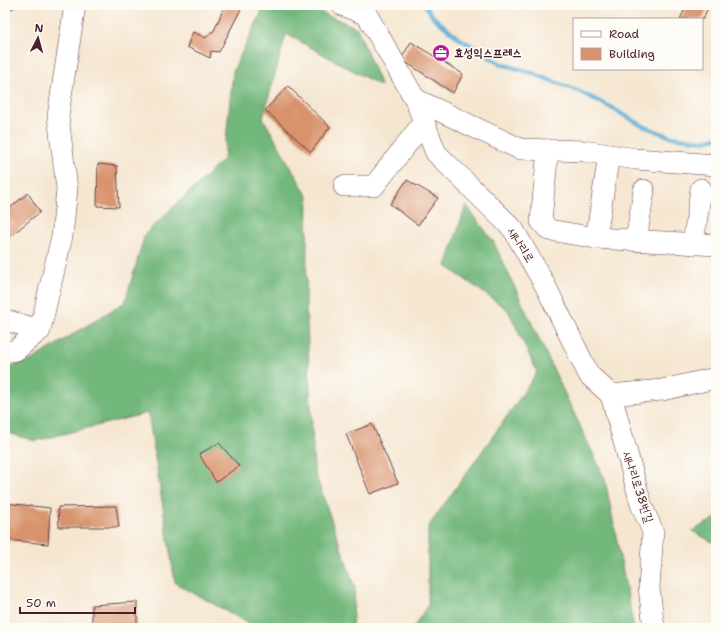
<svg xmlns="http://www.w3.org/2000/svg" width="721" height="633" font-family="'Shantell Sans','Poor Story',sans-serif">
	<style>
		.forest { fill: #72b77b; stroke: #5e6b53 }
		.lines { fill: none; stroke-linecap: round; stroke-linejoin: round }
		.stream { stroke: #57a9d2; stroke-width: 4.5 }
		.building { fill: #d8926c }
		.minor-casing { stroke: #643d44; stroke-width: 22 }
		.minor { stroke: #fff; stroke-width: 21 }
		.labels { text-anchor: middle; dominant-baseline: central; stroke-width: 3.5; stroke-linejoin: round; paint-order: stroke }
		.poi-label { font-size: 12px; font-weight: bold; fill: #4a1f2b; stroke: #fdfcf7; text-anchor: start }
		.street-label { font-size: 12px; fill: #4a1f2b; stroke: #fdfcf7 }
	</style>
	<rect width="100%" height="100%" fill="#fdfcf7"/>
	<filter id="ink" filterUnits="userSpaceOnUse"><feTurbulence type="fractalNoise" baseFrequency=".025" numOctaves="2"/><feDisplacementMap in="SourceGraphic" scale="8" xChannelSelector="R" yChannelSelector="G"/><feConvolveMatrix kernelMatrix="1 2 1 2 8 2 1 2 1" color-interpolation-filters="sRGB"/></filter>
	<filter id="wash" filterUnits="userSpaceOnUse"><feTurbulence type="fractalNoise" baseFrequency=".012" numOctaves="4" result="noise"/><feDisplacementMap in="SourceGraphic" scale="16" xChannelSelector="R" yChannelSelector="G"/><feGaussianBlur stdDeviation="0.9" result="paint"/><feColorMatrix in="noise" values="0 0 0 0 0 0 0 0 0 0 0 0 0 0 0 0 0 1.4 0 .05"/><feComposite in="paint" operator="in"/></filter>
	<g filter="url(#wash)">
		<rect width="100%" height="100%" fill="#f5e6d0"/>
		<g class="forest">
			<polygon points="265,5 304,5 357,28 381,86 286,34 263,118 308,197 306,302 314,470 355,588 352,628 254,628 254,626 175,583 148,413 35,441 5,432 5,368 30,361 125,302 145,234 224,159 233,71"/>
			<polygon points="466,205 493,241 605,479 634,628 413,628 428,605 428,527 515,405 537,372 508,310 446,266"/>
			<polygon points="716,518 716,544 692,531"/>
		</g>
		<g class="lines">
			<polyline class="stream" points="425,5 433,17 460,39 501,64 529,72 578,91 608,106 643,126 671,137 704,141 716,138"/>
		</g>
		<g id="blocks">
			<g class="building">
				<polygon points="5,5 20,5 5,11"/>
				<polygon points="225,5 243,5 219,52 211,51 210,58 187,47 193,32 206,38 210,33 214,31"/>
				<polygon points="687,5 709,5 703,19 680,19"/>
				<polygon points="411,42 463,74 453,93 401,59"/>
				<polygon points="288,86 330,127 311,152 265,110"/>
				<polygon points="98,164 117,166 119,207 97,206"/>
				<polygon points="407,180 438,198 418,225 390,204"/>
				<polygon points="28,193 40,212 7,239 5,235 5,212"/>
				<polygon points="372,424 398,483 370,494 346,434"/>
				<polygon points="219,443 239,466 216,482 199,454"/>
				<polygon points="5,503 50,508 48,544 5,540"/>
				<polygon points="116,506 119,527 59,527 58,507"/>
				<polygon points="137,602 137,628 92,628 92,605"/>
			</g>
		</g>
	</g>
	<g filter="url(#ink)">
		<use href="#blocks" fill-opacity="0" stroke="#643d44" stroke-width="1"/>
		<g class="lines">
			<g class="minor-casing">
				<g id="minor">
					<polyline points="342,5 367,15 415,99 436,153 513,229 545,285 589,375 611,395 662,390 716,378"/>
					<polyline points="415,99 520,149 584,151 636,159 716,165"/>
					<polyline points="548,150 541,221 549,230 596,238 609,155"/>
					<polyline points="344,186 374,186 424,122"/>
					<polyline points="596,238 716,245"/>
					<polyline points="636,241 644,190"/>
					<polyline points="693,244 701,189"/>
					<polyline points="5,320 40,330"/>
					<polyline points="5,352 16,350 40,330 62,236 67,189 58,116 75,5"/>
					<polyline points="611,395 641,504 653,532 649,588 654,628"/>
				</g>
			</g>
			<use href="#minor" class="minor"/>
		</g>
	</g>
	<defs>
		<g id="office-disc" transform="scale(0.9)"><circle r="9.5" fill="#b5179e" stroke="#fdfcf7"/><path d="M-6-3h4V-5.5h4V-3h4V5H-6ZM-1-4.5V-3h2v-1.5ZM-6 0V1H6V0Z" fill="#fff"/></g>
	</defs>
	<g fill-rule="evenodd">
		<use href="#office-disc" x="441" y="53"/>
	</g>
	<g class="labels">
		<g class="poi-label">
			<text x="454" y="53">효성익스프레스</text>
		</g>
		<g class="street-label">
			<text transform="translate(521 245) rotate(58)">새나리로</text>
			<text transform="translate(638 487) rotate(72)">새나리로38번길</text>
		</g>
	</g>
	<rect width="721" height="633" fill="none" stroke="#fdfcf7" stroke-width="20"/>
	<rect x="573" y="18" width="130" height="52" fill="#fdfcf7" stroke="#b5a4a5"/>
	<rect x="581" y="31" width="20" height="6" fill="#ffffff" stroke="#b5a4a5"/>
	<text x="609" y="38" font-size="12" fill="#4a1f2b">Road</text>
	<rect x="581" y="48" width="20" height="12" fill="#d8926c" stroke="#b5a4a5"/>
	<text x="609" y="58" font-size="12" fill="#4a1f2b">Building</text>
	<g transform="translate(38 38) rotate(6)" stroke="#fdfcf7" stroke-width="3" paint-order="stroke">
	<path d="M0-3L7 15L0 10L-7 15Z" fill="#4a1f2b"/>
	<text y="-6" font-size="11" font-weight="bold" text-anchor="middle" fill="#4a1f2b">N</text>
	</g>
	<path d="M20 607v6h115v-6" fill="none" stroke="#4a1f2b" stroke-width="2"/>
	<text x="26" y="607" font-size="12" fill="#4a1f2b" stroke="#fdfcf7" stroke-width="3" paint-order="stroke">50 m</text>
</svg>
